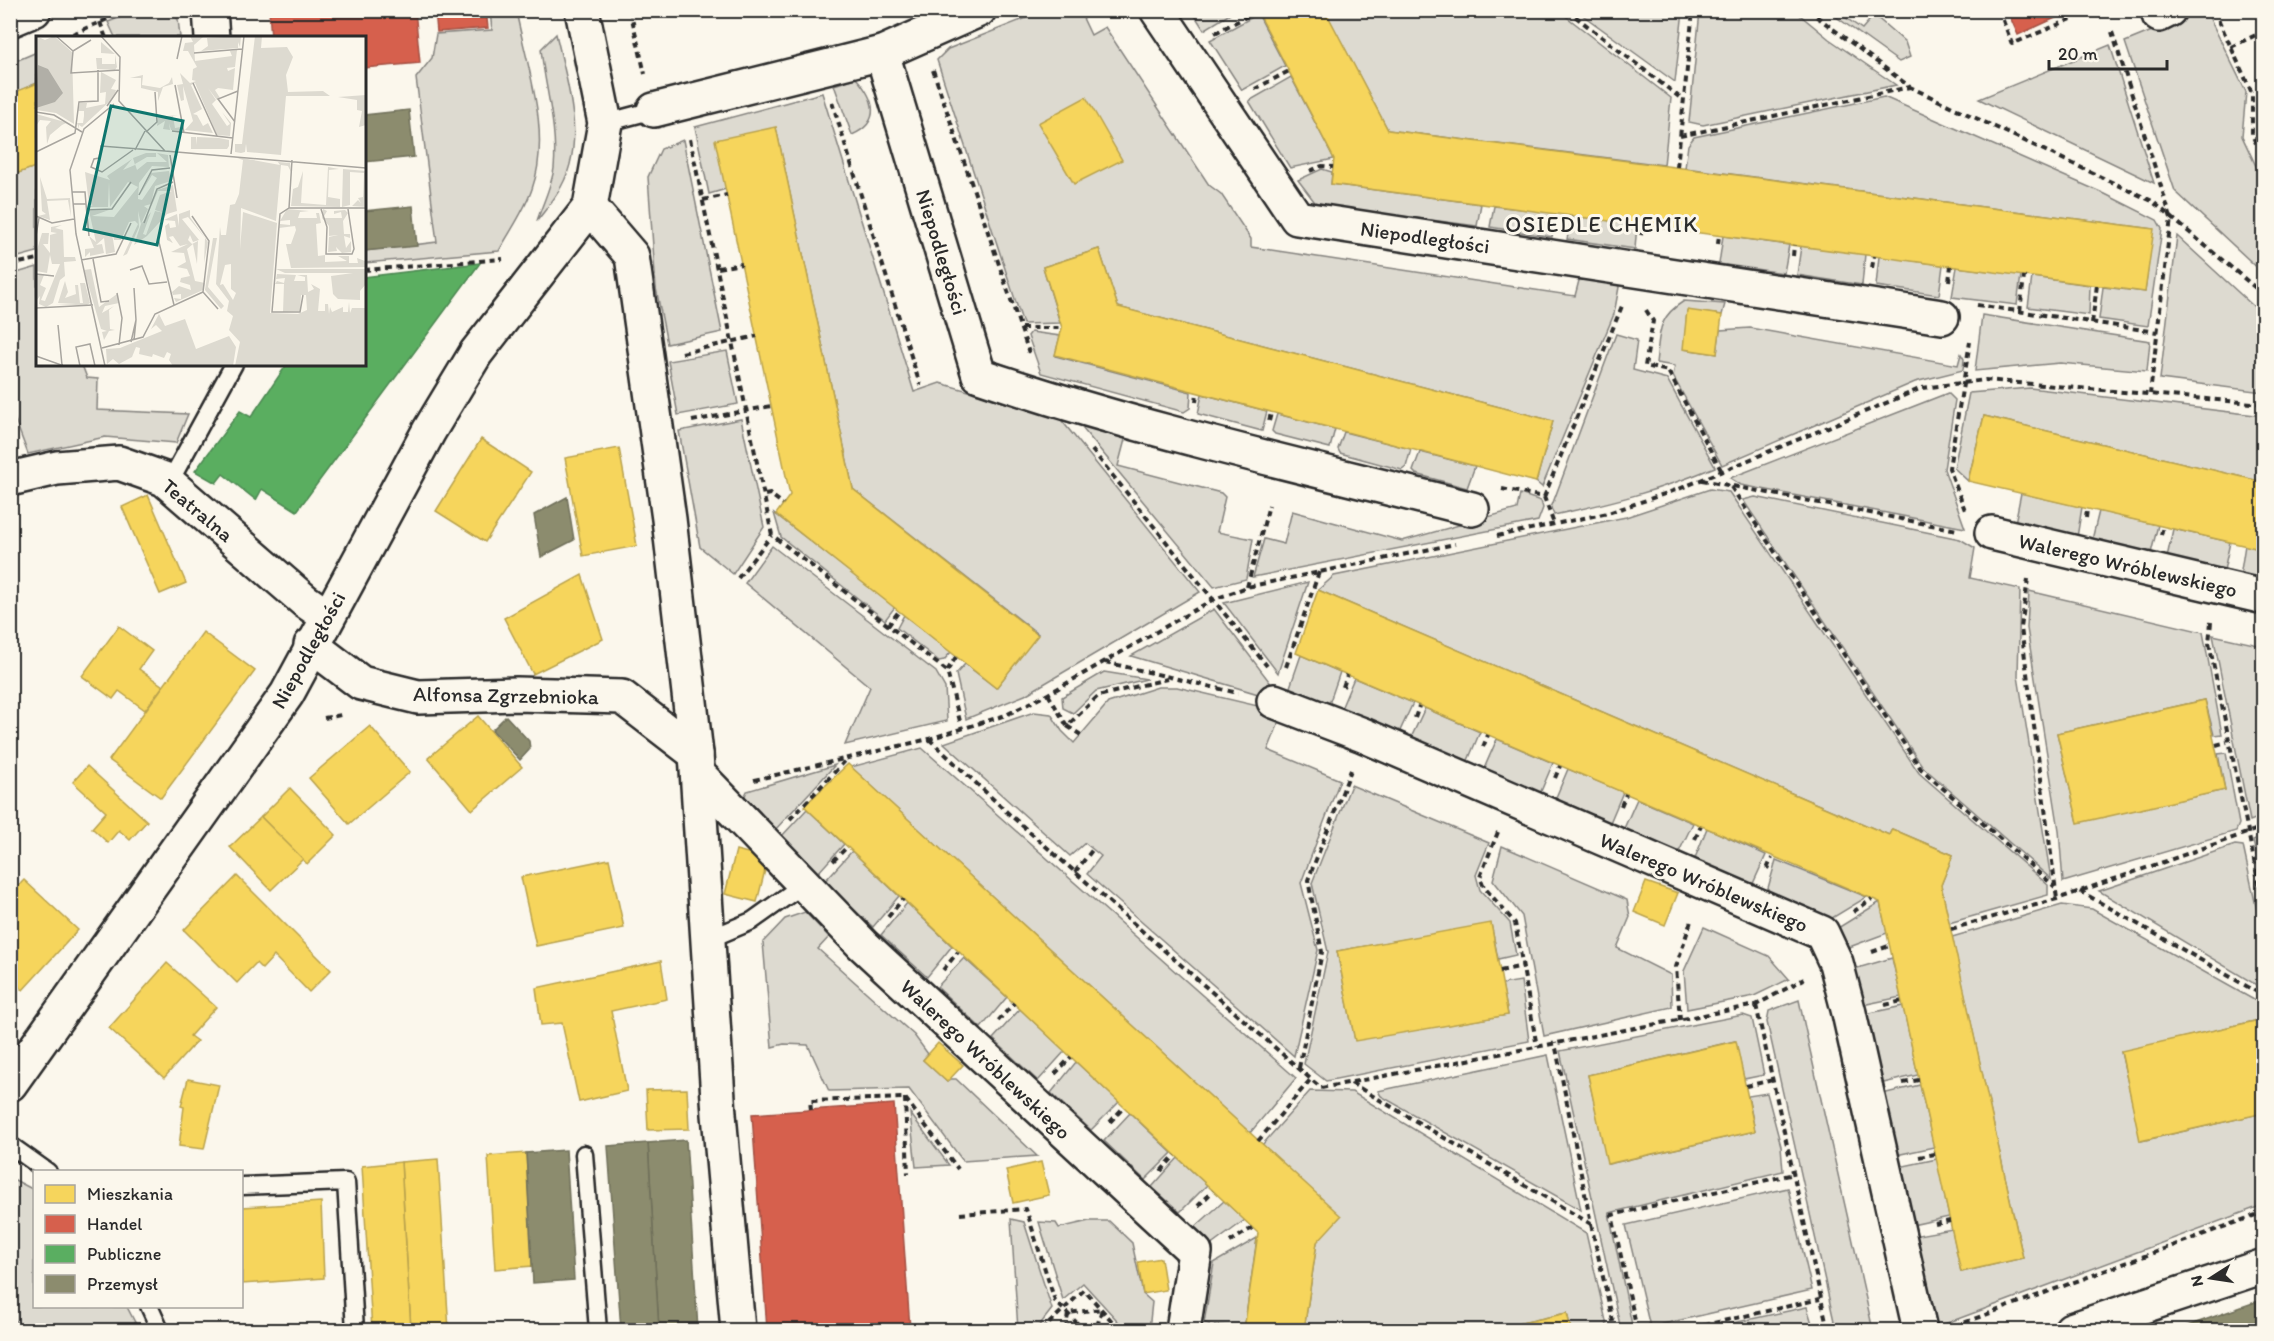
<svg xmlns="http://www.w3.org/2000/svg" width="2274" height="1341" font-family="Itim,sans-serif">
	<style>
		.green { fill: #dddad0; stroke: #84827e; stroke-width: 1.5 }
		.homes { fill: #f6d55c; stroke: #b9a24d; stroke-width: 1.5 }
		.shops { fill: #d6604d; stroke: #a35043; stroke-width: 1.5 }
		.public { fill: #5aae61; stroke: #4c8751; stroke-width: 1.5 }
		.industry { fill: #8c8c6e; stroke: #6f6f5a; stroke-width: 1.5 }
		.lines { fill: none; stroke-linecap: round; stroke-linejoin: round }
		.service-casing { stroke: #2b2b2b; stroke-width: 21 }
		.minor-casing { stroke: #2b2b2b; stroke-width: 38 }
		.tertiary-casing { stroke: #2b2b2b; stroke-width: 38 }
		.path { stroke: #2b2b2b; stroke-width: 4; stroke-dasharray: 6 4.5; stroke-linecap: butt }
		.service { stroke: #fbf7ec; stroke-width: 16 }
		.minor { stroke: #fbf7ec; stroke-width: 33 }
		.tertiary { stroke: #fbf7ec; stroke-width: 33 }
		.labels { text-anchor: middle; dominant-baseline: central; stroke-width: 6; stroke-linejoin: round; paint-order: stroke }
		.street-label { font-size: 21px; fill: #2b2b2b; stroke: #fbf7ec }
		.neighbourhood-label { font-size: 22px; letter-spacing: 1.5px; fill: #2b2b2b; stroke: #fbf7ec }
		.inset-road { fill: none; stroke: #a8a59f; stroke-width: 1.5 }
		.view { fill: #0f766e; fill-opacity: 0.15; stroke: #0f766e; stroke-width: 3 }
		.inset-edge { fill: none; stroke: #2b2b2b; stroke-width: 3 }
	</style>
	<rect width="100%" height="100%" fill="#fbf7ec"/>
	<filter id="ink" filterUnits="userSpaceOnUse"><feTurbulence type="fractalNoise" baseFrequency=".0167" numOctaves="2"/><feDisplacementMap in="SourceGraphic" scale="12" xChannelSelector="R" yChannelSelector="G"/><feConvolveMatrix kernelMatrix="1 2 1 2 8 2 1 2 1" color-interpolation-filters="sRGB"/></filter>
	<g filter="url(#ink)">
		<g class="green">
			<polygon points="138,11 167,11 178,19 180,37 115,37 108,22"/>
			<path d="M490 11H516C527 67 552 133 532 189 525 210 510 231 499 251L365 263 364 251 437 242 416 78 432 58 436 34 492 30Z"/>
			<polygon points="1044,11 1096,11 1083,18 1091,35 1105,27 1209,185 1221,194 1251,239 1251,247 1575,296 1583,265 1612,274 1619,287 1614,314 1542,487 1536,482 1553,421 1118,307 1099,249 1043,267 1060,323 1023,324 937,60 948,49"/>
			<polygon points="1192,11 1235,11 1204,30"/>
			<polygon points="1325,11 1559,11 1671,98 1664,165 1388,130"/>
			<polygon points="1577,11 1683,11 1675,82"/>
			<polygon points="1700,11 1795,11 1829,39 1896,85 1703,125 1689,122"/>
			<polygon points="1828,11 1836,11 1862,29 1874,15 1905,42 1910,57 1899,62"/>
			<polygon points="2201,11 2206,11 2246,92 2242,136 2263,181 2263,273 2175,191 2125,42"/>
			<polygon points="1258,14 1285,66 1242,90 1210,40"/>
			<path d="M556 34C567 82 587 141 561 187 555 199 545 210 537 221 542 205 552 185 554 168 558 127 545 89 541 49Z"/>
			<polygon points="2110,45 2154,183 1979,99"/>
			<polygon points="37,52 37,83 11,94 11,63"/>
			<polygon points="1291,77 1331,153 1334,159 1290,168 1249,101"/>
			<path d="M856 78C875 99 882 122 852 135L834 85Z"/>
			<polygon points="822,93 914,392 940,383 1058,416 1200,592 1025,695 966,719 956,674 965,664 996,688 1038,634 853,489 776,128 726,189 709,194 695,127"/>
			<polygon points="1884,97 2105,194 2157,220 2162,229 2148,326 2099,319 2103,287 2145,292 2153,229 1685,168 1688,145 1694,137"/>
			<polygon points="683,140 722,332 667,344 656,288 648,177 661,149"/>
			<polygon points="37,166 37,252 11,259 10,176"/>
			<polygon points="1322,169 1332,172 1331,184 1481,204 1477,226 1317,205 1298,180"/>
			<polygon points="1494,206 1556,213 1552,237 1490,227"/>
			<polygon points="1572,216 1637,224 1635,249 1567,239"/>
			<polygon points="1723,236 1789,245 1784,273 1719,264"/>
			<polygon points="2177,236 2263,315 2263,392 2160,379"/>
			<polygon points="1801,246 1865,254 1862,285 1797,275"/>
			<polygon points="1879,256 1943,265 1939,295 1876,286"/>
			<polygon points="37,267 38,364 82,365 87,378 98,379 97,410 188,414 176,443 105,437 28,454 11,409 10,275"/>
			<polygon points="1957,267 2021,275 2017,305 1952,297"/>
			<polygon points="2032,277 2090,285 2089,315 2028,307"/>
			<path d="M1684 301 1725 304 1722 315 1687 311 1684 349 1717 354 1720 330 1750 328 1958 365 1961 354 1964 359 1963 370 1915 382 1722 465 1673 376 1675 366 1656 363C1660 332 1657 318 1684 301Z"/>
			<polygon points="1982,315 2150,341 2147,371 2060,363 1975,371"/>
			<polygon points="1031,332 1060,336 1055,356 1191,392 1190,408 1184,412 1041,373 1028,336"/>
			<path d="M1616 334 1637 340 1633 370 1667 379 1715 467C1658 491 1614 502 1554 515L1551 508Z"/>
			<polygon points="727,351 738,404 678,415 668,361"/>
			<polygon points="2030,388 2263,416 2263,482 1984,416 1968,481 1954,468 1969,393"/>
			<polygon points="1948,393 1955,400 1944,469 1965,528 1741,485 1730,478"/>
			<polygon points="1202,394 1267,411 1262,431 1198,414"/>
			<polygon points="1277,414 1335,429 1330,448 1275,434 1272,431"/>
			<polygon points="741,419 764,527 733,574 700,547 679,431"/>
			<polygon points="1086,422 1127,432 1118,466 1221,493 1225,497 1217,532 1253,539 1246,579 1214,587 1083,429"/>
			<polygon points="1344,432 1411,449 1406,467 1402,470 1340,453 1338,449"/>
			<polygon points="1420,452 1475,466 1467,488 1416,474 1413,471"/>
			<polygon points="1710,489 1729,492 1919,773 2048,885 2048,895 1949,923 1941,885 1953,855 1892,829 1889,835 1318,590 1334,576 1626,517"/>
			<polygon points="2021,493 2082,507 2076,543 2014,528"/>
			<polygon points="1520,494 1541,501 1543,508 1538,521 1253,577 1264,539 1284,544 1292,511 1402,541 1517,509"/>
			<polygon points="1755,497 1960,539 1975,548 1970,578 2020,589 2018,676 2051,879 1923,767 1743,500"/>
			<polygon points="2099,511 2158,525 2150,557 2091,544"/>
			<polygon points="774,513 895,607 885,620 781,537"/>
			<polygon points="2173,529 2230,542 2223,575 2166,562"/>
			<polygon points="2245,545 2263,550 2263,582 2240,577"/>
			<polygon points="772,546 936,672 945,688 947,721 845,745 870,687 745,583"/>
			<polygon points="1308,582 1278,673 1224,603"/>
			<polygon points="2029,591 2203,632 2222,734 2214,735 2205,700 2057,733 2078,822 2225,790 2218,754 2226,753 2239,824 2236,831 2063,882 2059,830 2027,628"/>
			<polygon points="1214,609 1272,685 1265,696 1131,656"/>
			<polygon points="904,615 951,652 944,660 939,661 897,628"/>
			<polygon points="2213,635 2263,646 2263,816 2250,821"/>
			<polygon points="1301,655 1340,672 1328,707 1289,690"/>
			<polygon points="1104,672 1147,679 1096,691 1073,713 1063,708 1062,697"/>
			<polygon points="1354,678 1413,703 1398,735 1340,711"/>
			<polygon points="1158,687 1177,687 1262,707 1261,715 1280,720 1268,750 1340,780 1301,883 1318,950 1294,1056 1087,874 1101,856 1085,843 1070,856 944,743 1034,712 1051,714 1062,731 1074,743 1108,703"/>
			<polygon points="1425,708 1480,732 1466,765 1410,740"/>
			<polygon points="1497,739 1553,763 1539,796 1483,771"/>
			<polygon points="922,748 1296,1078 1250,1133 851,767"/>
			<polygon points="835,765 775,830 743,800 747,791"/>
			<polygon points="1568,769 1623,792 1609,825 1554,802"/>
			<polygon points="1351,785 1489,843 1476,875 1480,890 1510,923 1516,955 1498,959 1491,924 1337,951 1355,1040 1508,1015 1502,984 1521,981 1529,1041 1326,1081 1304,1064 1328,952 1312,883"/>
			<polygon points="1637,799 1693,823 1676,858 1622,833"/>
			<polygon points="807,809 844,844 818,873 781,837"/>
			<polygon points="1707,828 1766,855 1751,888 1693,863"/>
			<polygon points="2263,837 2263,886 2253,841"/>
			<polygon points="2235,845 2243,846 2263,939 2263,989 2099,891"/>
			<polygon points="1502,846 1627,900 1630,917 1617,948 1671,975 1672,1007 1544,1036 1522,916 1493,880"/>
			<polygon points="852,851 899,896 873,927 824,882"/>
			<polygon points="1776,860 1867,897 1824,923 1766,895"/>
			<polygon points="1880,902 1887,933 1844,949 1833,931"/>
			<polygon points="907,903 952,946 927,977 881,935"/>
			<polygon points="2062,905 2092,909 2263,1005 2263,1019 2121,1052 2141,1141 2263,1113 2263,1205 1931,1329 1912,1236 1952,1229 1961,1272 2023,1258 1952,937"/>
			<polygon points="805,912 829,937 818,949 914,1035 928,1054 923,1060 947,1082 951,1079 956,1079 1037,1156 963,1161 909,1089 829,1091 808,1045 784,1044 772,1047 763,942 785,919"/>
			<polygon points="1704,927 1769,956 1789,979 1754,996 1687,1009 1684,971"/>
			<polygon points="964,958 1007,997 981,1028 937,987"/>
			<polygon points="1892,958 1901,997 1862,1005 1854,969"/>
			<polygon points="1799,1000 1807,1037 1873,1330 1836,1330 1767,1022 1769,1011"/>
			<polygon points="1903,1006 1918,1075 1879,1084 1865,1014"/>
			<polygon points="1020,1009 1065,1051 1038,1081 993,1039"/>
			<polygon points="1743,1015 1752,1018 1764,1075 1744,1079 1735,1041 1588,1075 1608,1164 1755,1131 1748,1096 1767,1093 1781,1146 1783,1171 1609,1213 1633,1330 1621,1330 1560,1051"/>
			<polygon points="1548,1055 1581,1210 1381,1096 1378,1091"/>
			<polygon points="1076,1062 1119,1102 1091,1130 1051,1093"/>
			<polygon points="1920,1085 1934,1147 1896,1155 1882,1094"/>
			<polygon points="1310,1091 1352,1092 1586,1233 1608,1330 1571,1330 1567,1313 1490,1330 1304,1330 1317,1242 1262,1145"/>
			<polygon points="910,1113 949,1165 916,1167"/>
			<polygon points="1130,1113 1172,1153 1145,1180 1104,1141"/>
			<polygon points="1178,1158 1207,1185 1180,1212 1152,1187"/>
			<polygon points="1937,1159 1949,1217 1912,1225 1899,1167"/>
			<polygon points="11,1178 34,1190 34,1306 127,1307 139,1330 24,1330 11,1316"/>
			<polygon points="1788,1188 1812,1290 1650,1327 1626,1225"/>
			<polygon points="1224,1201 1245,1220 1210,1246 1194,1228"/>
			<polygon points="1011,1219 1024,1222 1052,1309 1038,1327 1042,1330 1018,1330"/>
			<polygon points="1089,1221 1109,1221 1132,1243 1143,1294 1152,1302 1149,1330 1126,1330 1083,1283 1063,1300 1039,1222 1056,1223 1059,1228"/>
			<polygon points="1257,1238 1244,1330 1204,1323 1214,1263"/>
			<polygon points="1807,1307 1814,1330 1701,1330"/>
		</g>
		<g class="homes">
			<polygon points="1325,10 1388,130 2154,229 2145,292 1331,184 1334,159 1331,153 1257,10"/>
			<polygon points="38,83 38,166 10,176 10,94"/>
			<polygon points="1086,97 1122,160 1074,184 1038,123"/>
			<polygon points="776,127 853,489 1038,635 996,688 776,514 790,495 715,140"/>
			<polygon points="1099,249 1118,307 1553,421 1536,482 1055,355 1062,328 1043,267"/>
			<polygon points="1687,310 1722,315 1717,354 1683,349"/>
			<polygon points="1984,416 2264,482 2264,550 1968,481"/>
			<polygon points="481,439 531,472 485,542 436,511"/>
			<polygon points="619,448 637,546 583,556 565,458"/>
			<polygon points="148,495 186,583 160,594 122,507"/>
			<polygon points="582,575 603,639 533,674 504,618"/>
			<polygon points="1318,590 1889,835 1892,829 1953,855 1941,885 2023,1258 1961,1272 1880,902 1296,653"/>
			<polygon points="119,626 152,651 139,669 163,686 145,710 119,691 113,699 82,676"/>
			<polygon points="203,632 255,671 161,798 109,760"/>
			<polygon points="2205,700 2225,790 2078,823 2057,733"/>
			<polygon points="478,716 522,767 472,810 428,758"/>
			<polygon points="370,726 410,772 349,824 309,778"/>
			<polygon points="848,764 1341,1216 1317,1242 1304,1330 1244,1330 1258,1233 804,806"/>
			<polygon points="87,766 147,821 130,840 119,830 108,843 92,828 106,812 73,782"/>
			<polygon points="290,788 336,835 307,864 261,817"/>
			<polygon points="261,817 303,859 271,890 230,847"/>
			<polygon points="736,850 768,858 757,902 725,894"/>
			<polygon points="609,859 624,928 536,946 521,877"/>
			<polygon points="237,876 331,970 309,992 274,956 262,969 256,963 237,983 184,930"/>
			<polygon points="24,880 78,930 23,990 10,978 10,894"/>
			<polygon points="1646,882 1678,893 1665,925 1634,912"/>
			<polygon points="1491,923 1508,1015 1355,1041 1337,951"/>
			<polygon points="661,961 667,999 611,1011 627,1091 579,1102 562,1023 541,1025 536,988"/>
			<polygon points="167,963 216,1007 190,1036 197,1041 164,1078 109,1028"/>
			<polygon points="2264,1019 2264,1113 2140,1141 2121,1051"/>
			<polygon points="1736,1041 1755,1131 1607,1164 1588,1075"/>
			<polygon points="938,1043 963,1065 947,1082 923,1060"/>
			<polygon points="188,1079 219,1085 204,1149 179,1146 184,1107 181,1106"/>
			<polygon points="687,1089 689,1129 648,1130 646,1090"/>
			<polygon points="526,1153 533,1266 495,1269 488,1156"/>
			<polygon points="438,1159 449,1330 411,1330 401,1162"/>
			<polygon points="401,1162 411,1330 372,1330 362,1166"/>
			<polygon points="1041,1162 1049,1195 1013,1203 1006,1170"/>
			<polygon points="321,1202 324,1278 242,1284 242,1207"/>
			<polygon points="1161,1258 1166,1290 1143,1294 1138,1262"/>
			<polygon points="1567,1313 1571,1330 1490,1330"/>
		</g>
		<g class="shops">
			<polygon points="269,10 415,10 420,63 364,68 364,38 271,38"/>
			<polygon points="435,10 486,10 488,28 437,32"/>
			<polygon points="2007,10 2073,10 2018,35"/>
			<polygon points="894,1104 910,1329 767,1330 752,1114"/>
		</g>
		<polygon class="public" points="480,263 297,511 262,489 256,500 223,474 216,483 195,471 240,411 251,417 287,364 364,364 364,277"/>
		<g class="industry">
			<polygon points="409,110 414,157 364,162 364,115"/>
			<polygon points="413,206 417,246 364,251 364,211"/>
			<polygon points="567,497 574,540 541,557 534,515"/>
			<polygon points="506,716 529,741 530,749 520,760 492,730"/>
			<polygon points="686,1140 698,1330 659,1330 648,1143"/>
			<polygon points="648,1143 659,1330 621,1330 608,1146"/>
			<polygon points="566,1150 574,1280 533,1283 526,1153"/>
			<polygon points="2264,1299 2264,1330 2176,1330"/>
		</g>
		<g class="lines">
			<g class="service-casing">
				<g id="service">
					<polyline points="605,123 654,110"/>
					<polyline points="169,483 234,364"/>
					<polyline points="709,939 752,921 804,884"/>
					<polyline points="10,1145 48,1172"/>
					<polyline points="584,1154 598,1330"/>
					<polyline points="242,1186 346,1182 355,1330"/>
					<polyline points="149,1306 160,1330"/>
				</g>
			</g>
			<g class="minor-casing">
				<g id="minor">
					<polyline points="210,10 212,38"/>
					<polyline points="1157,10 1297,218 1942,317"/>
					<polyline points="2159,15 2169,10"/>
					<polyline points="10,20 34,10"/>
					<path d="M882 53 979 375C1140 430 1307 467 1472 509"/>
					<polyline points="654,110 882,53 979,10"/>
					<polyline points="590,207 632,256 669,519 696,754 719,1114 738,1330"/>
					<polyline points="10,479 57,468 119,463 164,479 305,601 328,617"/>
					<polyline points="1992,533 2264,597"/>
					<polyline points="311,645 361,683 418,697 517,694 622,697 696,754"/>
					<polyline points="1274,701 1363,735 1822,933 1836,963 1849,1013 1920,1330"/>
					<polyline points="698,774 863,945 1195,1252 1183,1330"/>
					<polyline points="2071,1330 2264,1266"/>
				</g>
			</g>
			<g class="tertiary-casing">
				<polyline id="tertiary" points="10,1084 287,694 429,431 476,353 590,207 605,123 582,10"/>
			</g>
			<g class="path">
				<polyline points="630,10 645,74"/>
				<polyline points="1567,10 1683,100"/>
				<polyline points="1808,10 1910,87 2152,201 2264,295"/>
				<polyline points="1999,10 2012,44 2093,10"/>
				<polyline points="2214,10 2252,93 2252,135 2264,159"/>
				<polyline points="1014,15 1026,10"/>
				<polyline points="100,22 106,38"/>
				<polyline points="2112,32 2171,218 2150,394"/>
				<polyline points="1215,33 1257,11"/>
				<polyline points="63,38 129,10"/>
				<polyline points="2231,47 2264,31"/>
				<polyline points="933,70 1029,353"/>
				<polyline points="1255,89 1289,71"/>
				<polyline points="832,102 920,385"/>
				<polyline points="1680,136 1910,87"/>
				<polyline points="690,139 772,535 947,671 962,729"/>
				<polyline points="1677,167 1693,10"/>
				<polyline points="1310,171 1322,166 1333,167"/>
				<polyline points="703,200 727,195"/>
				<polyline points="1641,235 1643,225"/>
				<polyline points="1718,244 1719,235"/>
				<polyline points="1793,256 1794,245"/>
				<polyline points="10,265 38,259"/>
				<polyline points="718,268 742,264"/>
				<polyline points="1872,268 1874,256"/>
				<polyline points="364,270 503,259"/>
				<polyline points="1949,281 1951,266"/>
				<polyline points="1977,305 2157,332"/>
				<polyline points="1646,310 1653,321 1645,366 1668,371 1721,470"/>
				<polyline points="2020,312 2024,276"/>
				<polyline points="2092,323 2097,285"/>
				<polyline points="1021,328 1062,328"/>
				<polyline points="682,353 757,336"/>
				<polyline points="1196,402 1197,393"/>
				<polyline points="692,421 771,406"/>
				<polyline points="1269,421 1271,413"/>
				<polyline points="1092,450 1267,666"/>
				<polyline points="1702,480 1957,530"/>
				<polyline points="1731,487 1921,769 2055,887"/>
				<polyline points="1502,489 1544,497 1554,524"/>
				<polyline points="765,495 770,494 783,504"/>
				<polyline points="1544,497 1622,306"/>
				<polyline points="1965,510 1949,468 1970,342"/>
				<polyline points="2086,518 2087,508"/>
				<polyline points="2161,535 2163,526"/>
				<polyline points="1497,536 1608,513 1679,489 1922,388 1985,380 2264,404"/>
				<polyline points="738,578 772,535"/>
				<polyline points="2028,579 2021,628 2057,899"/>
				<polyline points="1247,587 1269,505"/>
				<polyline points="2211,622 2209,643 2264,909"/>
				<polyline points="888,626 899,611"/>
				<polyline points="1105,662 1238,693"/>
				<polyline points="1286,667 1319,572"/>
				<polyline points="947,671 956,657"/>
				<polyline points="1343,687 1347,675"/>
				<polyline points="1048,694 1067,726"/>
				<polyline points="324,718 341,715"/>
				<polyline points="1415,718 1419,706"/>
				<polyline points="1081,735 1067,726 1098,696 1167,679"/>
				<polyline points="929,739 1009,814 1321,1088 1756,1005 1804,979"/>
				<polyline points="2216,745 2227,742"/>
				<polyline points="1483,747 1488,735"/>
				<polyline points="1555,778 1560,766"/>
				<polyline points="754,780 929,739 1006,715 1048,694 1212,600 1247,587 1455,544"/>
				<polyline points="1621,806 1626,794"/>
				<polyline points="790,819 847,759"/>
				<polyline points="1498,832 1480,877 1484,887 1515,923 1537,1047"/>
				<polyline points="1695,839 1701,826"/>
				<polyline points="833,861 847,847"/>
				<polyline points="1767,869 1772,858"/>
				<polyline points="1075,872 1093,849"/>
				<polyline points="2080,891 2264,996"/>
				<polyline points="1853,912 1872,899"/>
				<polyline points="888,917 903,899"/>
				<polyline points="1951,929 2057,899 2264,827"/>
				<polyline points="1872,952 1889,946"/>
				<polyline points="943,970 958,952"/>
				<polyline points="1500,971 1523,966"/>
				<polyline points="1756,1005 1828,1330"/>
				<polyline points="1885,1005 1902,1001"/>
				<polyline points="1680,1020 1676,967 1692,918"/>
				<polyline points="998,1021 1014,1003"/>
				<polyline points="1299,1068 1322,952 1308,880 1351,770"/>
				<polyline points="1055,1074 1071,1057"/>
				<polyline points="1351,1083 1591,1224 1555,1043"/>
				<polyline points="1903,1083 1919,1080"/>
				<polyline points="1746,1086 1773,1080"/>
				<polyline points="905,1098 908,1174"/>
				<polyline points="811,1110 810,1101 905,1098 958,1169"/>
				<polyline points="1110,1122 1124,1107"/>
				<polyline points="1258,1141 1311,1079"/>
				<polyline points="1919,1157 1935,1154"/>
				<polyline points="1161,1171 1175,1155"/>
				<polyline points="1198,1206 1213,1191"/>
				<polyline points="960,1214 1026,1209 1055,1301 1084,1330"/>
				<polyline points="1591,1224 1615,1330"/>
				<polyline points="1935,1224 1950,1221"/>
				<polyline points="1230,1242 1252,1228"/>
				<polyline points="1955,1326 2264,1212"/>
				<polyline points="1049,1330 1045,1327 1084,1290 1120,1330"/>
				<polyline points="1066,1330 1068,1313 1102,1309 1096,1330"/>
				<polyline points="1637,1330 1612,1215 1794,1174"/>
				<polyline points="1683,1330 1820,1299"/>
			</g>
			<use href="#service" class="service"/>
			<use href="#minor" class="minor"/>
			<use href="#tertiary" class="tertiary"/>
		</g>
	</g>
	<g class="labels">
		<g class="street-label">
			<text transform="translate(1425 237) rotate(8)">Niepodległości</text>
			<text transform="translate(942 252) rotate(73)">Niepodległości</text>
			<text transform="translate(198 510) rotate(40)">Teatralna</text>
			<text transform="translate(2128 565) rotate(13)">Walerego Wróblewskiego</text>
			<text transform="translate(308 650) rotate(-61)">Niepodległości</text>
			<text transform="translate(506 695) rotate(1)">Alfonsa Zgrzebnioka</text>
			<text transform="translate(1704 882) rotate(23)">Walerego Wróblewskiego</text>
			<text transform="translate(986 1059) rotate(43)">Walerego Wróblewskiego</text>
		</g>
		<g class="neighbourhood-label">
			<text x="1602" y="224">OSIEDLE CHEMIK</text>
		</g>
	</g>
	<g transform="translate(36 36)">
		<rect width="330" height="330" fill="#fbf7ec"/>
		<path d="M0 0 9 4 18 0 36 16 38 88 20 77 0 74ZM154 0 167 1 158 9 159 25 196 20 194 15 201 14 199 31 191 32 192 35 199 32 197 54 182 52 179 54 184 62 181 64 172 52 180 64 176 68 191 90 194 88 186 76 195 87 194 100 181 99 159 47 155 49 166 73 157 78 161 79 167 90 172 87 177 97 149 94 157 85 147 50 148 64 145 65 141 49 147 48 144 37 154 47 160 45 156 44 157 33 161 31 152 15H147L149 7 157 6ZM205 0 204 11 202 6V12L165 15 172 10 171 2ZM219 0H226L225 12 251 11 257 21 250 39 252 56 287 55 294 60H250L245 119 211 116 210 108 209 116 205 117 199 116V108H206ZM65 6 79 18 81 31 79 34 61 33 60 22H66V28H79V18L65 17ZM65 36 80 44 75 53 80 54 79 57 72 67 46 91 43 89V93L41 87H47L48 80V75H42L44 67H51L50 72 69 68 70 56 64 57ZM107 39 106 49 124 52 133 47 136 41 137 48 127 51 122 65V56L105 52V42H94ZM330 59V89L323 91 326 75 321 74V64L302 61ZM0 78 29 86 38 97 30 87 26 89 14 99 11 108 10 91 15 85 4 84 0 90ZM142 79 137 80 139 92 145 91 144 95 135 94 133 87 134 94 127 93 129 85 121 90 122 81ZM155 101H160V109L161 101 183 102 193 104V110L191 113H155ZM110 117H120V121H111L99 128 101 134 111 126H131L121 117 132 119 133 131 116 130 103 147 102 163 106 164 121 142 116 139 104 159 115 137 133 135 135 145 119 150 115 168 108 170 112 173 105 188 115 176 107 198 110 199 119 175 128 177 119 174 124 159 136 155H122L115 171 121 154 137 149 141 175 131 178 111 200 98 209 105 188 102 175 103 191 91 218 87 220 102 188 99 185 93 186 85 204H78L76 197 79 216 70 218 68 202 60 209 66 208 68 217 54 220V216L49 221V213L58 212 53 200 60 206 53 175 73 174 56 180 78 181 102 151 92 146 74 171 73 146 72 171H52L57 169 53 168 49 136 74 144 71 140 96 123 87 134 99 129 97 122ZM195 120 244 129 242 126 254 127 255 136 252 130 245 129 240 185 205 172 204 213 207 176 241 187 234 277 262 278 271 274 270 259H265L264 275 247 276 248 248H239L241 245 248 247 249 242 240 243 241 238 260 239 258 245H269V241L261 239H271L272 256 278 253 275 248 284 253 282 275H289V268H292L293 278 294 271 296 276 307 271V276H312L313 266 314 277 316 272H330V330H199L204 306 193 294 197 280 191 275 193 265 180 248 184 191 185 199H190L194 169 199 168 203 158 207 124ZM195 228V253L200 257 197 264 187 248 184 249 189 229ZM292 131 303 133 293 134 292 161 304 163V171L255 170 257 153 262 151 267 135 265 167 290 169ZM307 133 330 135V171L316 170 322 164 325 167 322 162 327 161 328 137 314 136V169L306 171ZM4 141 11 163 34 162 35 181 32 164 11 165 14 184 2 180 10 178 6 175ZM251 173 273 175 264 176 262 182H281L280 177H283L285 187 280 188 282 220 289 219V226L311 225 302 220H313V227H322L321 222 329 225 330 231 255 232 250 208H255L260 194 259 190 243 192 244 188 254 189V184L244 185ZM287 173 291 175 287 182H306L305 176 298 178V175L309 174 312 177 307 185 308 198H314V202L308 200 310 212 315 205V216L306 217 300 211 301 215 292 216 293 201 302 199 293 200V190L286 182ZM154 174V181L172 206 168 227 169 202 152 181 146 183 163 204 157 206 154 199 152 204 156 208 162 205 161 228 157 208 151 213 159 245 169 247 167 254 140 266 138 262 145 263V258L137 259 136 256 143 250 155 254 154 249 144 246 145 242 154 240 151 233 141 231 150 226 148 217 135 216 152 208 144 210 137 200 133 201 137 207 131 204 129 190 133 187 134 192 140 191 139 185 128 184 141 178 143 190V178ZM26 189 19 192 27 194 28 221H39L40 225 28 226 29 240 24 244 17 267 10 271 3 268 4 260 0 265V238L8 239 4 249 10 252 5 264 9 265 24 228H16L14 219 11 237 0 235V217L6 197H13L12 208H7L14 217V199L21 197 15 196V191ZM177 202H181L172 251 188 270 185 273 169 254ZM55 233 63 271 81 258 83 267 69 270 66 277 78 270 73 274 74 293 79 294 73 295 68 304 66 296 71 295 65 293 48 234ZM240 233H330V248L324 255V264L302 263 297 258 295 240 317 237H249ZM29 245 32 256 29 262 40 258 39 249H42L44 267H47L44 247H49L54 267 51 269H19L40 268 22 267ZM123 278 129 290 149 283 160 313 193 300 200 311 197 330H137L133 324 135 318 131 316 128 322 117 318 116 321 103 318 104 312 100 311 96 321 83 328 77 323 71 328 70 313 84 312 126 295 120 289 115 293Z" fill="#dddad0" fill-rule="evenodd"/>
		<path d="M2 29 12 33 27 57 19 66 0 72Z" fill="#b1afa7"/>
		<path class="inset-road" d="M20 0 37 15 35 37 84 34M65 0 84 21 83 65 129 115 330 132M37 15 55 4M158 17 206 13M141 23 146 0M157 47 181 100M139 49 148 97M71 70 82 54M0 76 18 79 46 96M199 86 182 63 202 55M136 95 197 102M110 96 121 86 119 56M97 114 66 136 55 131 58 123 63 122 65 110 129 115M99 114 109 95M0 116 39 97 43 66 62 65V34M195 118 208 0M134 119 141 162M36 156H49L50 168M103 159 116 134 134 132M37 168H50L53 200M253 172 256 124M285 173 291 191 290 218H316L318 213 312 173M50 174 76 173 95 146M0 180 16 187 38 183M156 180 173 205 167 256M108 187 121 153 137 146M0 200 3 182M122 202 138 269M57 223 65 266 73 265M45 224 80 218 95 187M94 234 106 230 113 248 131 246M0 238 18 240M98 252 100 284M167 256 182 273M81 257 86 282 83 309M267 259 264 276H236L244 178 253 172H330M0 272 57 269M22 289 26 329M95 306 100 284 98 304M66 312 107 301 119 278 167 256M0 320 28 330M44 330 40 311 54 308 59 330M69 330 40 198 34 134 48 93 78 68"/>
		<path class="view" d="M75 70 147 85 121 209 48 193Z"/>
		<rect width="330" height="330" class="inset-edge"/>
	</g>
	<rect width="2274" height="1341" fill="none" stroke="#fbf7ec" stroke-width="36"/>
	<rect x="18" y="18" width="2238" height="1305" fill="none" stroke="#2b2b2b" stroke-width="2" filter="url(#ink)"/>
	<rect x="33" y="1170" width="210" height="138" fill="#fbf7ec" stroke="#a8a59f" stroke-width="1.5"/>
	<rect x="45" y="1185" width="30" height="18" fill="#f6d55c" stroke="#a8a59f" stroke-width="1.5"/>
	<text x="87" y="1200" font-size="18" fill="#2b2b2b">Mieszkania</text>
	<rect x="45" y="1215" width="30" height="18" fill="#d6604d" stroke="#a8a59f" stroke-width="1.5"/>
	<text x="87" y="1230" font-size="18" fill="#2b2b2b">Handel</text>
	<rect x="45" y="1245" width="30" height="18" fill="#5aae61" stroke="#a8a59f" stroke-width="1.5"/>
	<text x="87" y="1260" font-size="18" fill="#2b2b2b">Publiczne</text>
	<rect x="45" y="1275" width="30" height="18" fill="#8c8c6e" stroke="#a8a59f" stroke-width="1.5"/>
	<text x="87" y="1290" font-size="18" fill="#2b2b2b">Przemysł</text>
	<g transform="translate(2211 1278) rotate(258)" stroke="#fbf7ec" stroke-width="4.5" paint-order="stroke">
	<path d="M0-4.5L10 22L0 15L-10 22Z" fill="#2b2b2b"/>
	<text y="-9" font-size="16" font-weight="bold" text-anchor="middle" fill="#2b2b2b">N</text>
	</g>
	<path d="M2049 60v9h118v-9" fill="none" stroke="#2b2b2b" stroke-width="3"/>
	<text x="2058" y="60" font-size="18" fill="#2b2b2b" stroke="#fbf7ec" stroke-width="4.5" paint-order="stroke">20 m</text>
</svg>
